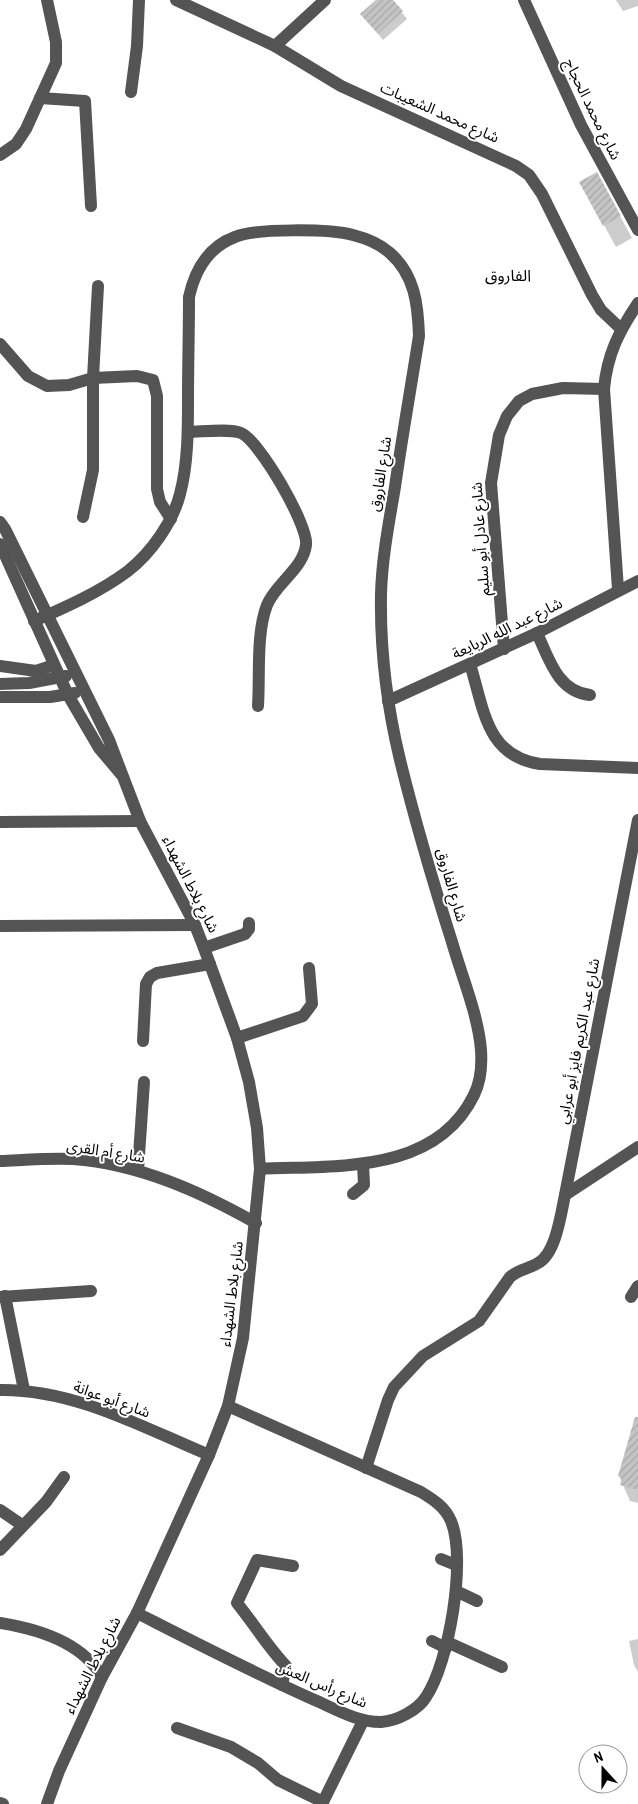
<svg xmlns="http://www.w3.org/2000/svg" width="638" height="1804" font-family="'Archivo Narrow','Noto Sans Arabic',sans-serif">
	<style>
		.shadow { fill: #0003 }
		.building { fill: url(#building-hatch) }
		.lines { fill: none; stroke-linecap: round; stroke-linejoin: round }
		.minor { stroke: #545454; stroke-width: 12 }
		.labels { text-anchor: middle; dominant-baseline: central; stroke-width: 4; stroke-linejoin: round; paint-order: stroke }
		.street-label { font-size: 15px; fill: #000; stroke: #fff }
		.neighbourhood-label { font-size: 16px; fill: #000; stroke: #fff }
	</style>
	<defs>
		<pattern id="building-hatch" width="6" height="6" patternUnits="userSpaceOnUse" patternTransform="scale(1.25)"><rect width="6" height="6" fill="#c4c4c4"/><path d="M-1 1l2-2M0 6l6-6M5 7l2-2" fill="none" stroke="#a7a7a7"/></pattern>
	</defs>
	<rect width="100%" height="100%" fill="#fff"/>
	<g class="shadow">
		<polygon points="378,0 392,0 407,19 383,40 362,14"/>
		<polygon points="616,0 638,0 638,6 623,11"/>
		<polygon points="609,196 632,238 616,247 604,225"/>
		<polygon points="638,1416 638,1503 630,1501 619,1476"/>
		<polygon points="638,1639 638,1672 634,1665 629,1641"/>
	</g>
	<g class="building">
		<polygon points="376,0 393,0 403,11 378,34 360,14"/>
		<polygon points="597,172 621,216 603,226 579,182"/>
		<polygon points="635,1417 638,1417 638,1490 620,1485 622,1478 618,1476"/>
	</g>
	<g class="lines">
		<g class="minor">
			<polyline points="176,0 275,46 341,86 516,166 529,175 542,194 592,295 601,310 620,328"/>
			<polyline points="524,0 581,125 638,230"/>
			<polyline points="275,46 325,0"/>
			<polyline points="131,92 137,46 139,0"/>
			<polyline points="40,98 85,101 91,206"/>
			<polyline points="0,155 16,144 26,129 56,63 56,42 47,0"/>
			<polyline points="0,344 28,376 47,386 69,385 93,378 137,376 153,380 157,396 157,489 160,502 171,519"/>
			<path d="M188 432C201 432 229 428 241 433 259 440 309 526 306 545 303 569 276 583 267 605 256 633 260 676 258 706"/>
			<polyline points="83,517 93,470 93,378 98,286"/>
			<polyline points="0,522 5,529 109,740 140,821 195,925 204,948 237,1038 249,1082 257,1128 260,1169 243,1338 228,1406 209,1455 137,1613 102,1677 59,1771 47,1804"/>
			<polyline points="0,544 68,695 99,748 121,774"/>
			<path d="M618 589 604 389C607 355 619 331 638 303"/>
			<path d="M34 621C66 607 100 592 128 571 151 553 173 522 180 494 188 464 188 430 188 399 188 365 189 331 189 297 195 270 208 247 235 237 256 228 331 229 353 235 365 238 380 244 390 253 415 275 418 305 419 336 411 387 402 437 395 487 389 522 382 558 381 594 380 649 387 706 400 760 415 821 433 882 452 942 462 977 478 1014 481 1050 482 1065 481 1081 474 1095 435 1175 335 1165 260 1169"/>
			<path d="M537 633C549 659 558 692 590 695"/>
			<polyline points="504,649 491,483 499,435 507,416 519,401 532,394 563,388 604,389"/>
			<path d="M470 664C484 709 486 756 540 764L638 768"/>
			<polyline points="0,666 36,671 54,665"/>
			<polyline points="0,684 29,683 66,676"/>
			<polyline points="0,697 50,697 75,693"/>
			<polyline points="388,701 537,633 638,581"/>
			<polyline points="0,822 140,821"/>
			<polyline points="0,926 195,925"/>
			<polyline points="204,948 245,934 249,929 249,923"/>
			<polyline points="237,1038 303,1016 312,1004 309,968"/>
			<polyline points="143,1041 146,984 150,977 157,973 210,964"/>
			<path d="M0 1161C24 1160 49 1158 73 1159 139 1164 199 1191 256 1223"/>
			<polyline points="138,1170 144,1082"/>
			<polyline points="353,1194 364,1185 363,1164"/>
			<polyline points="565,1195 638,1147"/>
			<polyline points="5,1296 24,1390"/>
			<polyline points="0,1297 91,1291"/>
			<polyline points="631,1297 638,1286"/>
			<path d="M0 1390C74 1389 142 1427 209 1455"/>
			<path d="M366 1468 388 1400 394 1387 423 1356 479 1321 510 1277C519 1269 529 1269 538 1263 556 1254 561 1213 565 1195L638 820"/>
			<polyline points="0,1510 22,1525"/>
			<polyline points="0,1550 46,1502 64,1477"/>
			<polyline points="441,1559 456,1565"/>
			<polyline points="456,1591 477,1601"/>
			<path d="M137 1613C196 1643 256 1674 317 1701 337 1710 358 1722 381 1722 397 1721 418 1710 426 1697 449 1663 467 1559 451 1521 445 1507 434 1500 421 1492L228 1406"/>
			<path d="M0 1623C38 1629 82 1642 102 1677"/>
			<polyline points="432,1641 446,1648"/>
			<polyline points="447,1642 502,1667"/>
			<path d="M282 1685 286 1666C268 1647 254 1624 237 1603L257 1560 293 1566"/>
			<polyline points="177,1728 231,1747 258,1763 278,1780 323,1802"/>
			<polyline points="0,1803 3,1804"/>
			<polyline points="322,1804 363,1721"/>
		</g>
	</g>
	<g class="labels">
		<g class="street-label">
			<text transform="translate(593 109) rotate(64)">شارع محمد الحجاج</text>
			<text transform="translate(440 112) rotate(24)">شارع محمد الشعيبات</text>
			<text transform="translate(380 474) rotate(-81)">شارع الفاروق</text>
			<text transform="translate(480 539) rotate(-94)">شارع عادل أبو سليم</text>
			<text transform="translate(507 628) rotate(-26)">شارع عبد الله الربايعة</text>
			<text transform="translate(191 884) rotate(63)">شارع بلاط الشهداء</text>
			<text transform="translate(452 885) rotate(74)">شارع الفاروق</text>
			<text transform="translate(578 1041) rotate(-79)">شارع عبد الكريم فايز أبو عرابي</text>
			<text transform="translate(106 1151) rotate(9)">شارع أم القرى</text>
			<text transform="translate(231 1294) rotate(-83)">شارع بلاط الشهداء</text>
			<text transform="translate(112 1399) rotate(20)">شارع أبو عوانة</text>
			<text transform="translate(92 1665) rotate(-63)">شارع بلاط الشهداء</text>
			<text transform="translate(322 1684) rotate(23)">شارع رأس العش</text>
		</g>
		<g class="neighbourhood-label">
			<text x="508" y="275">الفاروق</text>
		</g>
	</g>
	<g transform="translate(603 1769) rotate(339)"><circle r="24" fill="#ffffff" stroke="#999999"/>
	<path d="M0-4L9 19L0 12L-9 19Z" fill="#000000"/>
	<text y="-8" font-size="14" font-weight="bold" text-anchor="middle" fill="#000000">N</text>
	</g>
</svg>
